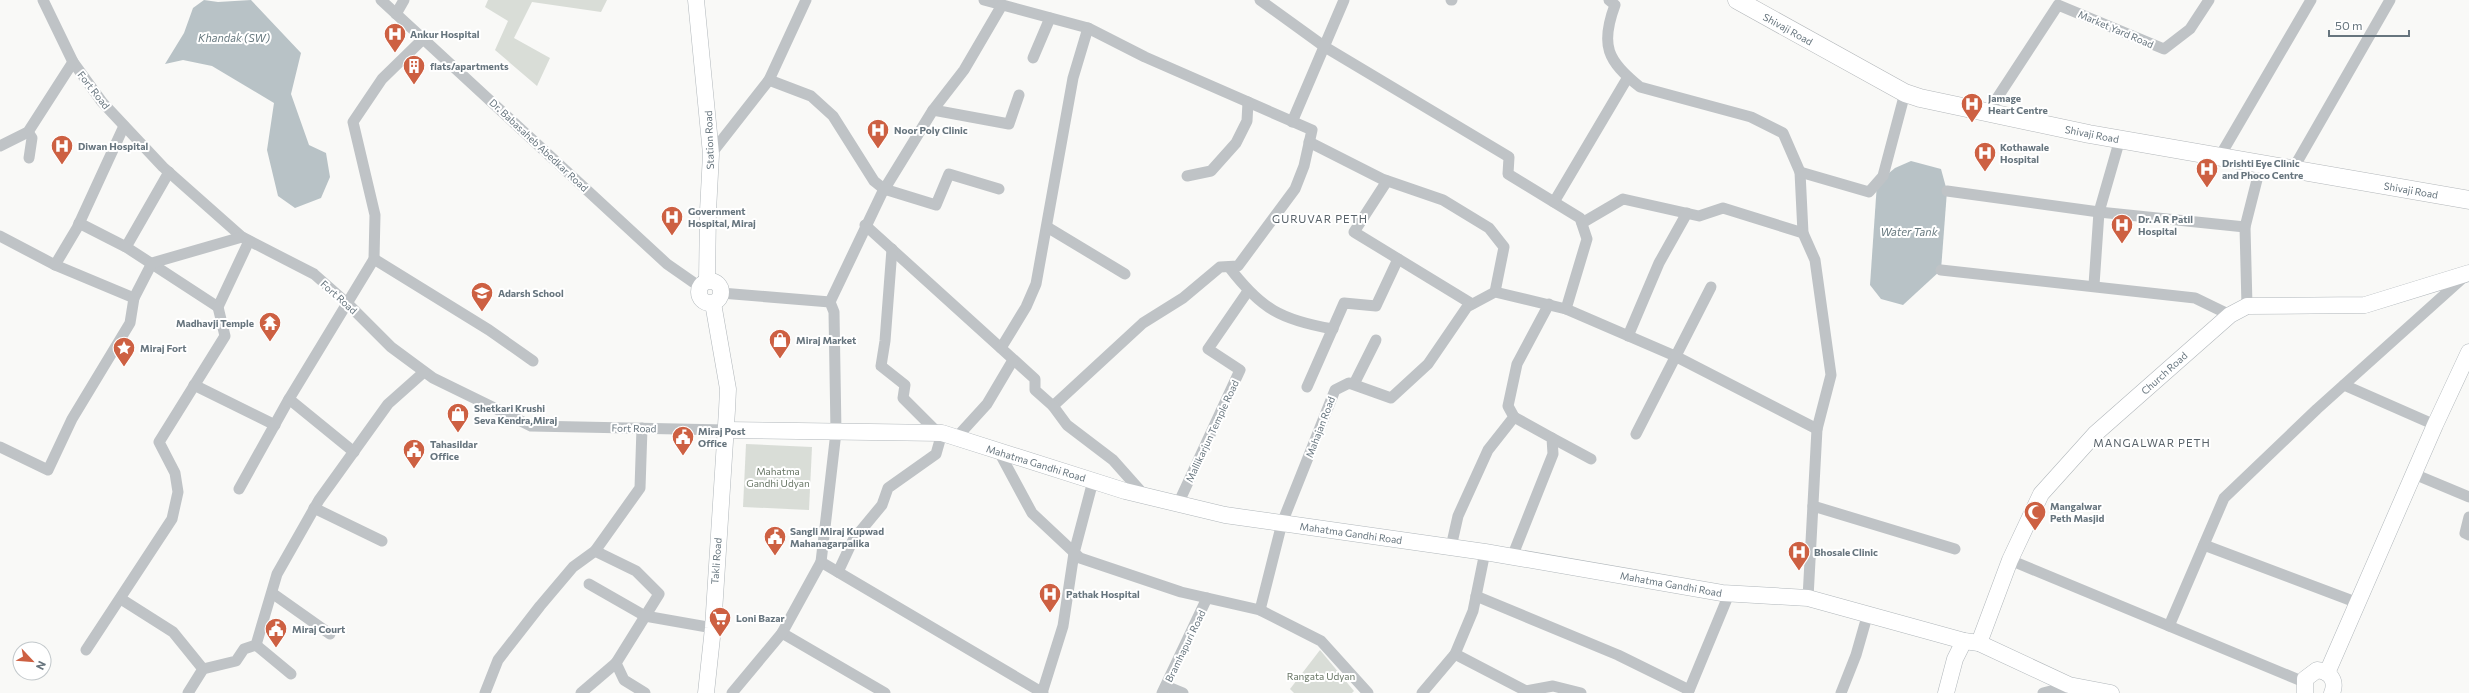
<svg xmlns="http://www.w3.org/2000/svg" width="2469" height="693" font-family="Commissioner,sans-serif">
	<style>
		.green { fill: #d9ddd7 }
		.water { fill: #b8c2c6 }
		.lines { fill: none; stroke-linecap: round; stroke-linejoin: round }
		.secondary-casing { stroke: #b1b7bb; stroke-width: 17 }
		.primary-casing { stroke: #b3b7ba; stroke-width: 19 }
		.street { stroke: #bfc3c6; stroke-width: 11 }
		.secondary { stroke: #fff; stroke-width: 16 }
		.primary { stroke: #fff; stroke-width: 18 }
		.labels { text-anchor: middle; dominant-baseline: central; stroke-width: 4; stroke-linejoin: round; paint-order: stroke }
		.street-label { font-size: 10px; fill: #67757e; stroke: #fff }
		.poi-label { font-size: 10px; font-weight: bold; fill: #67757e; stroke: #fff; text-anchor: start }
		.park-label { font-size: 10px; fill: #697766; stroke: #fff }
		.water-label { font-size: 11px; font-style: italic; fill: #67797f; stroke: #fff }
		.neighbourhood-label { font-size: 11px; letter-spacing: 1px; fill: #59636a; stroke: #fff }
	</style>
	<rect width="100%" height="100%" fill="#f9f9f7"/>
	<g class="green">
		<polygon points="488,0 607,0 601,12 532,2 514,38 550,58 537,86 495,50 508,21 485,7"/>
		<polygon points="746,444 812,447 809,510 743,507"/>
		<polygon points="1320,650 1354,691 1352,693 1294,693 1290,689"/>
	</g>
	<g class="water">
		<polygon points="204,0 218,2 251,0 301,53 291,94 309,145 326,153 330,177 321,198 295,208 278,196 267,150 274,103 212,66 183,60 165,64 184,33 193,8"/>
		<polygon points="1911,161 1941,169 1947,191 1941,270 1903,305 1881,299 1870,285 1877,183 1895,168"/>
	</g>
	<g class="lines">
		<g class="secondary-casing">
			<g id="secondary">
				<polyline points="696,0 711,154 708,211 707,281"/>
				<circle cx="710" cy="292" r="11"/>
				<polyline points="726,430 942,433 1125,491 1225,515 1485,552 1722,593 1808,598 1964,641 1979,643 2069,685 2111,693"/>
				<polyline points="1979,643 2010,560 2041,494 2095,434 2230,315 2247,306 2365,305 2469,273"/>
				<polyline points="2327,673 2435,425 2469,352"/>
				<polyline points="706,693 713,628 727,410 728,389 713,303"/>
				<polyline points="1946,693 1955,659 1964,641"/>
				<path d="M2305 693V679L2317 670C2330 671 2337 681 2332 693"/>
			</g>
		</g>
		<g class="primary-casing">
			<polyline id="primary" points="1737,0 1905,93 1920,98 2089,134 2469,200"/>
		</g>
		<g class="street">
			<polyline points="43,0 73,62 102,102 163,167 242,237 314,274 348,304 391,347 433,378 531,426 726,430"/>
			<polyline points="381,0 667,264 700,287"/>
			<polyline points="984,0 1088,28 1145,57 1312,130 1304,166 1295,189 1238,266 1220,267 1183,298 1143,323 1053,406"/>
			<polyline points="1260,0 1325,47 1509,157 1508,174 1580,218 1587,239 1566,309 1675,356 1817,429"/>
			<polyline points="1451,0 1452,0"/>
			<path d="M1609 0 1615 5C1600 45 1607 61 1640 87L1751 117 1783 133 1800 172 1803 233 1815 260 1831 375 1817 429 1808 598"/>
			<polyline points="396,14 404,0"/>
			<polyline points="1033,58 1050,18"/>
			<polyline points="769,80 811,96 833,116 874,181 884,189 936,205 949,174 999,189"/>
			<polyline points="933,110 1009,124 1019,95"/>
			<polyline points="1988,112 2058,5 2164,49 2190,29 2209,0"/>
			<polyline points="1292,122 1344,0"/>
			<polyline points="28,132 32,138 29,158"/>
			<polyline points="1309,142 1382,179 1443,200 1489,228 1504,247 1495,292"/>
			<polyline points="0,146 28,132 73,62"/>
			<polyline points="711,154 769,80 806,0"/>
			<polyline points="2220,156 2311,0"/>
			<polyline points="2293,169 2390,0"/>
			<polyline points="1800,172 1869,192 1883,176 1905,93"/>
			<polyline points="1187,176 1211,171 1236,143 1247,121 1248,102"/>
			<polyline points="1387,181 1354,232 1472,304"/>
			<polyline points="1947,191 2099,212 2245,227"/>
			<polyline points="1554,202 1628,77"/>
			<polyline points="79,223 126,247 218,307 249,241"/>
			<polyline points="1582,223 1623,199 1699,216 1723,208 1803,233"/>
			<polyline points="865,225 1035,379 1035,390 1053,406 1067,425 1113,460 1145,496"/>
			<polyline points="1047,227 1125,274"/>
			<polyline points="0,236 55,265 134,298"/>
			<polyline points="126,247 169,172"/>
			<polyline points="892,249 885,341 881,366 905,385 903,398 938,433"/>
			<polyline points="374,259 489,330 533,361"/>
			<polyline points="55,265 77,228 124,126"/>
			<path d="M1229 267C1261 309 1281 320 1333 329"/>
			<polyline points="1941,270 2195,298 2230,315"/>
			<polyline points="2094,285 2099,212 2120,139"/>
			<polyline points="721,293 830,302 834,312 836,432 821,562 1043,693"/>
			<polyline points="830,302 882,193 933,110 964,70 1002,5"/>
			<polyline points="2247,306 2245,227 2261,164"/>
			<polyline points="1628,336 1659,263 1687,213"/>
			<polyline points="1001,348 1026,307 1036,284 1073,78 1088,28"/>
			<polyline points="1354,384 1376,340"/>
			<polyline points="194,385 275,425"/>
			<polyline points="2344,385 2435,425"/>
			<polyline points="1307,387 1344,303 1376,306 1398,259"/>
			<polyline points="289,399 354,452"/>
			<polyline points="1636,434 1711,287"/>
			<polyline points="956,438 987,404 1013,360"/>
			<polyline points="1552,438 1591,459"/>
			<polyline points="0,447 48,470 72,419 130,323 134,298 152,263 242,237"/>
			<polyline points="998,450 1032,513 1080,558 1181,592 1260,610 1321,641 1368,693"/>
			<polyline points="2414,474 2469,497"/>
			<polyline points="239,489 289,399 374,259 375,215 353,122 382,79 423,39"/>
			<polyline points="1178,504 1240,370 1208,349 1248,291"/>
			<polyline points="1813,506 1955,549"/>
			<polyline points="314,508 382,541"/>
			<polyline points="2469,517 2465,533 2469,535"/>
			<polyline points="2204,545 2358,603"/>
			<polyline points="1451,547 1458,516 1488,450 1514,417 1508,406 1517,364 1549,304"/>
			<polyline points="595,551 636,571 659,594 616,663 624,680 645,693"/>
			<polyline points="1512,557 1553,454 1552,438 1514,417"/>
			<polyline points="2010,560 2304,682"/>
			<polyline points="838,572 853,540 882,505 888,488 936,454 942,433"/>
			<polyline points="589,584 645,616 713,628"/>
			<polyline points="272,593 330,634"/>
			<polyline points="1476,596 1618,655 1689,690"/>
			<polyline points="121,599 173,632 203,669"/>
			<polyline points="1260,610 1282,523 1335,390 1349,383 1391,398 1428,364 1467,307 1495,292 1566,309"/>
			<polyline points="2169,626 2224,498 2317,409 2464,277"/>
			<polyline points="782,633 885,693"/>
			<polyline points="256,645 291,674"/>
			<polyline points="86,650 172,519 178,492 175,473 159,442 225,336 218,307"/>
			<polyline points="1455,654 1526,691 1553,686 1581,693"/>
			<polyline points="1166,686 1183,693"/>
			<polyline points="188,693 203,669 236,661 244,649 256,645 277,574 319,500 388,404 424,372"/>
			<polyline points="485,693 498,660 540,606 573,567 595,551 640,488 642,428"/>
			<polyline points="581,693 616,663"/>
			<polyline points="732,693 782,633 821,562"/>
			<polyline points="1042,693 1063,626 1074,553 1093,481"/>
			<polyline points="1162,693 1207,598"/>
			<polyline points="1422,693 1455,654 1473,611 1485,552"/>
			<polyline points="1688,693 1729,594"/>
			<polyline points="1841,693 1856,655 1868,613"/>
			<polyline points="2043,693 2070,686"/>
		</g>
		<use href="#secondary" class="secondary"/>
		<use href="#primary" class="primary"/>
	</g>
	<defs>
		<g id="hospital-pin" transform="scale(1.15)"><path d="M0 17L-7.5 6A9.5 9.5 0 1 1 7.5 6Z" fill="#cd6042" stroke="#fff"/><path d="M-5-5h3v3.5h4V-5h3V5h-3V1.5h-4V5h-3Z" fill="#fff"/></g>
		<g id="building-pin" transform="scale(1.15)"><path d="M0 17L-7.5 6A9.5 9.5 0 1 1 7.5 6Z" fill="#cd6042" stroke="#fff"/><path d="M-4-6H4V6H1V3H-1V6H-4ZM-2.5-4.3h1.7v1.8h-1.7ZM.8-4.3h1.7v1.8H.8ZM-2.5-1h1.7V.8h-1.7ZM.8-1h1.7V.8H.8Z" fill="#fff"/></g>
		<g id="school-pin" transform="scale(1.15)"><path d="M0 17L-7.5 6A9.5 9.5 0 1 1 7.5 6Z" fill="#cd6042" stroke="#fff"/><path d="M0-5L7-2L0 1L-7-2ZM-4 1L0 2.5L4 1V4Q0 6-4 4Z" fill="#fff"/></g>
		<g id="temple-pin" transform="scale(1.15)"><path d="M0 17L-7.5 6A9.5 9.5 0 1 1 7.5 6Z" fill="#cd6042" stroke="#fff"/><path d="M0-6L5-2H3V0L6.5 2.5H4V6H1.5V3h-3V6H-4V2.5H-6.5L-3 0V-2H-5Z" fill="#fff"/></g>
		<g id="shop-pin" transform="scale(1.15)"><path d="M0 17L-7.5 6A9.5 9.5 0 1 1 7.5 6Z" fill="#cd6042" stroke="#fff"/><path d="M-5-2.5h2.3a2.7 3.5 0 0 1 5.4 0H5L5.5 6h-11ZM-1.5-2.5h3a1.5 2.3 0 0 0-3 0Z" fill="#fff"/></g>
		<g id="sight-pin" transform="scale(1.15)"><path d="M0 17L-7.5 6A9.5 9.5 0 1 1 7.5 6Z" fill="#cd6042" stroke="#fff"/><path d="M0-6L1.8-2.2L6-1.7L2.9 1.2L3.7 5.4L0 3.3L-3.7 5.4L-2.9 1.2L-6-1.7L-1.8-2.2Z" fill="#fff"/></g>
		<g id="civic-pin" transform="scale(1.15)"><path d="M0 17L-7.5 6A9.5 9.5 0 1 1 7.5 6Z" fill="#cd6042" stroke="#fff"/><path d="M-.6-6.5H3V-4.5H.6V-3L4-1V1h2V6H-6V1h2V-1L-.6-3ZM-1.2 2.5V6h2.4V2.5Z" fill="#fff"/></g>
		<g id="mosque-pin" transform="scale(1.15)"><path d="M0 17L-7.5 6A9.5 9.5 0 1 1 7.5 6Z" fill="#cd6042" stroke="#fff"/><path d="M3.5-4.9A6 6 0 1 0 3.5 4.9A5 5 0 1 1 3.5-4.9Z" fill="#fff"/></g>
		<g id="supermarket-pin" transform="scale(1.15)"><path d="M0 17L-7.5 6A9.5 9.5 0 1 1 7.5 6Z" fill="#cd6042" stroke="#fff"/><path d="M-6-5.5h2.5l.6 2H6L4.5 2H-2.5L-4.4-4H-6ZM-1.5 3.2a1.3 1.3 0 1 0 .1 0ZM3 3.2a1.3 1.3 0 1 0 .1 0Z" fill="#fff"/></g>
	</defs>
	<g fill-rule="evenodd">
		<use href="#hospital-pin" x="395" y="34"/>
		<use href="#building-pin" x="414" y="66"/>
		<use href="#hospital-pin" x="1972" y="104"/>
		<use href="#hospital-pin" x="878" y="130"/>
		<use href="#hospital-pin" x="62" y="146"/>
		<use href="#hospital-pin" x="1985" y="153"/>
		<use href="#hospital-pin" x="2207" y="169"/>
		<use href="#hospital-pin" x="672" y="217"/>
		<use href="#hospital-pin" x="2122" y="225"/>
		<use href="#school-pin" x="482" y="293"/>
		<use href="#temple-pin" x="270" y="323"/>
		<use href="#shop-pin" x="780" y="340"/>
		<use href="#sight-pin" x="124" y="348"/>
		<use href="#shop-pin" x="458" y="414"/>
		<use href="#civic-pin" x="683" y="437"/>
		<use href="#civic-pin" x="414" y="450"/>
		<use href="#mosque-pin" x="2035" y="512"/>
		<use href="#civic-pin" x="775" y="537"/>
		<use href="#hospital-pin" x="1799" y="552"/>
		<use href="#hospital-pin" x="1050" y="594"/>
		<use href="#supermarket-pin" x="720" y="618"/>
		<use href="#civic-pin" x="276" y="629"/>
	</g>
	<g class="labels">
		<g class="street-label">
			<text transform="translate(1788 29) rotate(29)">Shivaji Road</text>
			<text transform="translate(2116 29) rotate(23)">Market Yard Road</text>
			<text transform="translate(94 90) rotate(52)">Fort Road</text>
			<text transform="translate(2092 134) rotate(11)">Shivaji Road</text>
			<text transform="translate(709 140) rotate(-92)">Station Road</text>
			<text transform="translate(539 145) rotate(43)">Dr. Babasaheb Abedkar Road</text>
			<text transform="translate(2411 190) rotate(10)">Shivaji Road</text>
			<text transform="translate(339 297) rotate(42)">Fort Road</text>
			<text transform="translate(2164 373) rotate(-42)">Church Road</text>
			<text transform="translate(1320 427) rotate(-69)">Mahajan Road</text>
			<text transform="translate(634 428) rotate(1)">Fort Road</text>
			<text transform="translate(1212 431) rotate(-65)">Mallikarjun Temple Road</text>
			<text transform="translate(1036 463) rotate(17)">Mahatma Gandhi Road</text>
			<text transform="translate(1351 533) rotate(8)">Mahatma Gandhi Road</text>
			<text transform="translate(716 561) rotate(-86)">Takli Road</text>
			<text transform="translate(1671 584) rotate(10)">Mahatma Gandhi Road</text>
			<text transform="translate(1185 646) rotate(-64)">Bramhapuri Road</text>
		</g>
		<g class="poi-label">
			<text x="410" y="34">Ankur Hospital</text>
			<text x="430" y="66">flats/apartments</text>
			<text x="1988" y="98">Jamage<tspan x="1988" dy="12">Heart Centre</tspan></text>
			<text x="894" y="130">Noor Poly Clinic</text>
			<text x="78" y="146">Diwan Hospital</text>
			<text x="2000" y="147">Kothawale<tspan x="2000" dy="12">Hospital</tspan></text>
			<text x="2222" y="163">Drishti Eye Clinic<tspan x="2222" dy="12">and Phoco Centre</tspan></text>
			<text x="688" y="211">Government<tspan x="688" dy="12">Hospital, Miraj</tspan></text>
			<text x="2138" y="219">Dr. A R Patil<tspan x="2138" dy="12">Hospital</tspan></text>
			<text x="498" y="293">Adarsh School</text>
			<text x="254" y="323" text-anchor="end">Madhavji Temple</text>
			<text x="796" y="340">Miraj Market</text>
			<text x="140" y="348">Miraj Fort</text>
			<text x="474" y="408">Shetkari Krushi<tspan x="474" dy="12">Seva Kendra,Miraj</tspan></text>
			<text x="698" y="431">Miraj Post<tspan x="698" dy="12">Office</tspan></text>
			<text x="430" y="444">Tahasildar<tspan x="430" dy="12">Office</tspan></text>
			<text x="2050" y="506">Mangalwar<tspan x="2050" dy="12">Peth Masjid</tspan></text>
			<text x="790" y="531">Sangli Miraj Kupwad<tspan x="790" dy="12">Mahanagarpalika</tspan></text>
			<text x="1814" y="552">Bhosale Clinic</text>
			<text x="1066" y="594">Pathak Hospital</text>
			<text x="736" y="618">Loni Bazar</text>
			<text x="292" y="629">Miraj Court</text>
		</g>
		<g class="park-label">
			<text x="778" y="471">Mahatma<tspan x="778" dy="12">Gandhi Udyan</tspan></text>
			<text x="1321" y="676">Rangata Udyan</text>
		</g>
		<g class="water-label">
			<text x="234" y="37">Khandak (SW)</text>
			<text x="1909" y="231">Water Tank</text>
		</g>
		<g class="neighbourhood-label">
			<text x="1320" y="218">GURUVAR PETH</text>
			<text x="2152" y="442">MANGALWAR PETH</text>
		</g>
	</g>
	<g transform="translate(32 661) rotate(116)"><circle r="19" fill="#ffffff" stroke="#c2c8cb"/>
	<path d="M0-3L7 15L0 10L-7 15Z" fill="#cd6042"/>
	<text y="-6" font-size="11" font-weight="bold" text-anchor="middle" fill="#67757e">N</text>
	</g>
	<path d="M2329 30v6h80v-6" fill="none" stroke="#67757e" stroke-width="2"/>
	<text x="2335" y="30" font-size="12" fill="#67757e" stroke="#ffffff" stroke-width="3" paint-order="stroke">50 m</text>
</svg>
